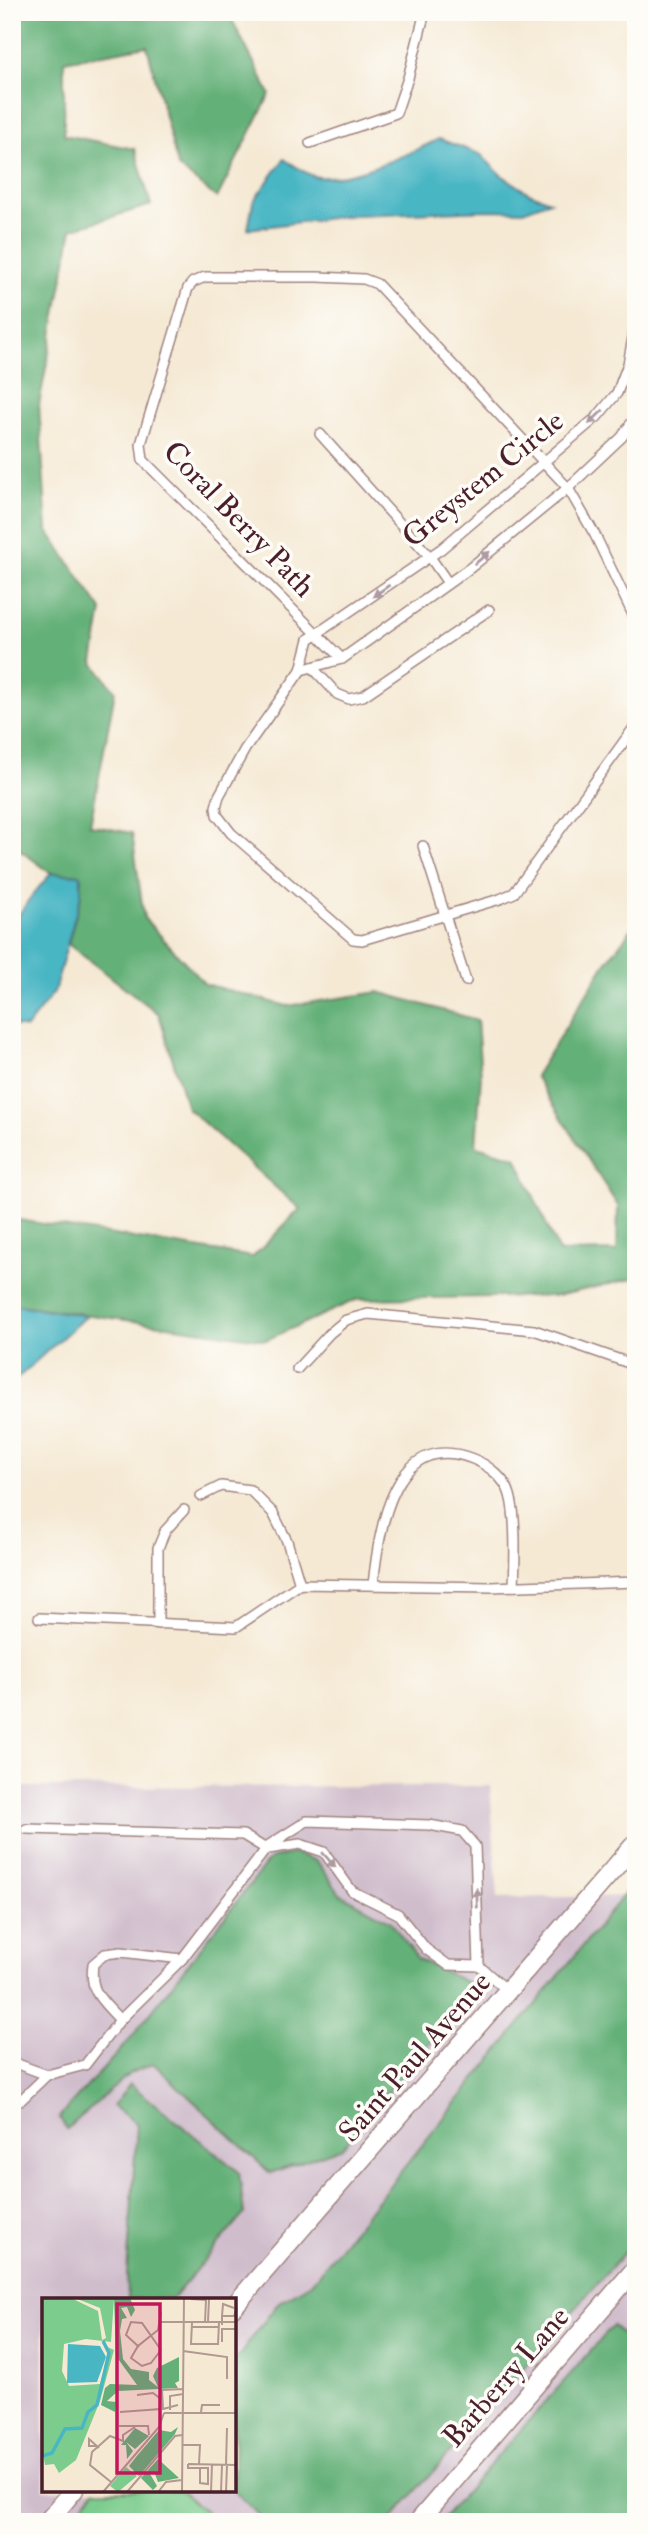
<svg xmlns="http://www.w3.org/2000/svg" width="648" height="2534" font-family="'IM FELL Double Pica',serif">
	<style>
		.industrial { fill: #d0bdcc; fill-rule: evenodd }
		.green { fill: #7bcc8d; stroke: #62765c; stroke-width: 2 }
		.forest { fill: #64b078; stroke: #576852; stroke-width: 2 }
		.water { fill: #49b6c4; stroke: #4a6a78; stroke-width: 2 }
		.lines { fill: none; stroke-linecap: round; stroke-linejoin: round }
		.service-casing { stroke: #a08480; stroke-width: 12 }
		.minor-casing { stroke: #a08480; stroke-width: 21 }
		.service { stroke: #fff; stroke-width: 9 }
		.minor { stroke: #fff; stroke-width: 18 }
		.oneway { fill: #ae9aa0 }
		.labels { text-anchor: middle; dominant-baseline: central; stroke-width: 7; stroke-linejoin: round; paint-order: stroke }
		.street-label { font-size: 30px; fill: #4a1f2b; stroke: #fdfcf7 }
		.inset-river { fill: none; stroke: #49b6c4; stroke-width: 3.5 }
		.inset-road { fill: none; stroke: #b19890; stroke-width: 2 }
		.view { fill: #c2185b; fill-opacity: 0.15; stroke: #c2185b; stroke-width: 3.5 }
		.inset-edge { fill: none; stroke: #4a1f2b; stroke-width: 3.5 }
	</style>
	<rect width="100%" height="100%" fill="#fdfcf7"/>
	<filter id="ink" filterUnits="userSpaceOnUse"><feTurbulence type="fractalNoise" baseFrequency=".0143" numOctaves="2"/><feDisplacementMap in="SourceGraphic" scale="14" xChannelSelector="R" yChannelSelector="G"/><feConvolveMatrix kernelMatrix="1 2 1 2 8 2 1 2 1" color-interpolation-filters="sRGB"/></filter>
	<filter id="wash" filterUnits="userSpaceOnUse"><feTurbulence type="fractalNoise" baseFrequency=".00686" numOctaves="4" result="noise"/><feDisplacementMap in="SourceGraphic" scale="28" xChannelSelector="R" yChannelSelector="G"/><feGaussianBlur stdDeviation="1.57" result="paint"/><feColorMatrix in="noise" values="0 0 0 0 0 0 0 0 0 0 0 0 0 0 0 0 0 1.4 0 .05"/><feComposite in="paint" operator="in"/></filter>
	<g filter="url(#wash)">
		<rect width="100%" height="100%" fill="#f5e9d4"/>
		<path class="industrial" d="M490 1786 498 1898 636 1896V2522H12V1787ZM44 2300H234V2490H44Z"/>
		<polygon class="green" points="95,2490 179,2490 218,2522 68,2522"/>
		<g class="forest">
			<polygon points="12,12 228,12 270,94 217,198 178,167 147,46 64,61 64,135 135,149 151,205 72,229 39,405 47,530 102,610 93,662 115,691 90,825 132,833 144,918 205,984 287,1006 379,992 477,1020 481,1076 476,1146 516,1157 559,1252 617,1251 618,1206 535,1076 605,964 636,923 636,1278 557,1296 358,1299 266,1340 12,1304 12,1219 253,1257 300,1209 187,1108 159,1014 68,944 81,895 81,875 51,873 20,850 12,836"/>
			<polygon points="294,1853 317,1861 340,1894 390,1921 418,1959 476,1987 343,2147 270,2173 154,2064 130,2073 67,2129 59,2117 125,2045 270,1859"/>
			<polygon points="631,1886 636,1886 636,2239 389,2522 265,2522 234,2490 235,2361 279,2302 311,2283"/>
			<polygon points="130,2084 239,2172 244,2214 172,2299 128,2299 127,2275 137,2124 113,2106"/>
			<polygon points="613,2326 636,2347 636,2522 439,2522"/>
		</g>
		<g class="water">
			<path d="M439 139 480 154 500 174 529 193 550 201 523 211 490 210 353 215 248 229 253 202 284 159C293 164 307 176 318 177 352 180 409 154 439 139Z"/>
			<polygon points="51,873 81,875 81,895 54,992 26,1028 14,1026 12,925 30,898"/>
			<polygon points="12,1304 86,1316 12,1383"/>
		</g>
	</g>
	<g filter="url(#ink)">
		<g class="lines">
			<g class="service-casing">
				<g id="service">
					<polyline points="310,143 396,113 408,78 425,12"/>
					<polyline points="636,286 635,327 628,364 617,393 597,417 441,549 309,639 301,670 245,749 219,796 216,807 217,815 231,833 353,939 362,940 500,899 514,893 636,725"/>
					<polyline points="320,434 430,557 448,583"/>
					<polyline points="342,659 143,460 141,444 188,288 193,282 205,277 318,277 364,279 377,284 568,488 595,535 636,621"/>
					<polyline points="312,667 337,694 349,699 363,696 489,610"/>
					<polyline points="301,670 342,659 470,568 568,488 622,437 636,416"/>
					<polyline points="423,846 466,981"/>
					<polyline points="297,1369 330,1333 346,1320 368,1314 534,1330 629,1363 636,1371"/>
					<polyline points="201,1496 221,1486 250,1490 273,1513 287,1541 300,1584"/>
					<path d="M373 1585C379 1530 393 1428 473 1459 488 1465 506 1479 510 1495 517 1518 515 1562 514 1586"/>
					<polyline points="39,1618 236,1627 300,1584 491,1587 636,1582"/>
					<polyline points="158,1624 158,1548 165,1531 184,1510"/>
					<polyline points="26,1829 243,1835 266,1849"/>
					<polyline points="268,1849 300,1844 324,1852 352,1891 398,1914 426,1949 448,1965 479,1966 508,1991"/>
					<polyline points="120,2020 182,1959"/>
					<path d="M12 2062 47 2075 85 2065 120 2020C102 2000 89 1993 93 1964L105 1954 121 1952 182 1959 269 1845 307 1821 429 1825 462 1831 475 1846 479 1966"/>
					<polyline points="21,2100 47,2075"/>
				</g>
			</g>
			<g class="minor-casing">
				<g id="minor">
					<polyline points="234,2306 636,1843"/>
					<polyline points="47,2522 74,2490"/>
					<polyline points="418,2522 636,2268"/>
				</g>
			</g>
			<use href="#service" class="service"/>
			<use href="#minor" class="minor"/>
		</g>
		<defs><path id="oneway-solid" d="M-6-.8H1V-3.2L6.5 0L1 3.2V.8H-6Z" transform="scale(1.75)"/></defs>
		<g class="oneway">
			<use href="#oneway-solid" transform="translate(596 417) rotate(136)"/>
			<use href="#oneway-solid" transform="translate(482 558) rotate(-39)"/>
			<use href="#oneway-solid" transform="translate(381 591) rotate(145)"/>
			<use href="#oneway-solid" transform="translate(329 1860) rotate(49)"/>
			<use href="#oneway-solid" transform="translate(477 1898) rotate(-92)"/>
		</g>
	</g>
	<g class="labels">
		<g class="street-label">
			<text transform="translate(483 479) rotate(-39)">Greystem Circle</text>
			<text transform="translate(239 519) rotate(46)">Coral Berry Path</text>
			<text transform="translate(415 2057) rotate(-49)">Saint Paul Avenue</text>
			<text transform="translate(506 2377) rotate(-49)">Barberry Lane</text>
		</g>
	</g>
	<g transform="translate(42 2298)">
		<rect width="194" height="194" fill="#f5e9d4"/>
		<path d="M0 0H29L56 13 60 42 64 40 58 10 33 0H72L69 44 44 41 22 46 20 73 27 88 58 86 67 55 63 48 72 52 58 103 34 162 17 175 12 166 3 167 0 149ZM84 169 95 178 76 194 68 188Z" fill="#7bcc8d"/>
		<path d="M72 0H88L93 12 89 19 85 9 79 10 85 20 80 21 78 33 81 61 89 71 107 74V82L116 89 111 78 115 70 137 59V83L133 85 136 90 76 93 65 103 74 104 73 114 59 107 63 90 68 86 95 87 74 58ZM136 129 133 136 97 178 87 168 94 159 117 132 129 134ZM93 130 107 138 93 151 84 144 91 153 85 161 84 147H79ZM116 161 137 180 116 184 113 176 107 174 115 188 111 192 99 180Z" fill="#64b078"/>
		<path d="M26 46 58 48 64 59 55 84 25 85Z" fill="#49b6c4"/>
		<path class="inset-river" d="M0 158 10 155 23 131 40 130 46 114 55 107 67 55 61 43"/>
		<path class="inset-road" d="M149 1 164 2 163 24M119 14 116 32 96 48 89 60 100 68 109 65 119 52M180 18 181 6 192 10M117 24H195M166 24 167 1M150 25 149 46H176L177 25M180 27V18H192L195 10M150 29H177M180 44V31H195M97 49 84 37 89 24 100 25 119 52M141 53 185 59V81M95 97 111 95 119 101M136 107 121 111 120 92 141 91M128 112V98L141 96M78 114 119 111M159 114 160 107H178M122 115H195M77 128H106L107 137M140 147H158L157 166M55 148H47V141L57 150M146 166V170H166V186L158 185V170M146 166 195 167M184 167 185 130M69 184 48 167 50 154 68 138 81 143V137L93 129M117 193 124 184 140 182M61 194 117 129 122 115M85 194 133 138 140 137M140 194 142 0M169 194 170 166M179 194 180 167M184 194 185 167"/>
		<path class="view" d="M75 6H118V175H75Z"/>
		<rect width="194" height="194" class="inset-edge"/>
	</g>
	<rect width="648" height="2534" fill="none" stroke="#fdfcf7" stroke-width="42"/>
</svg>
